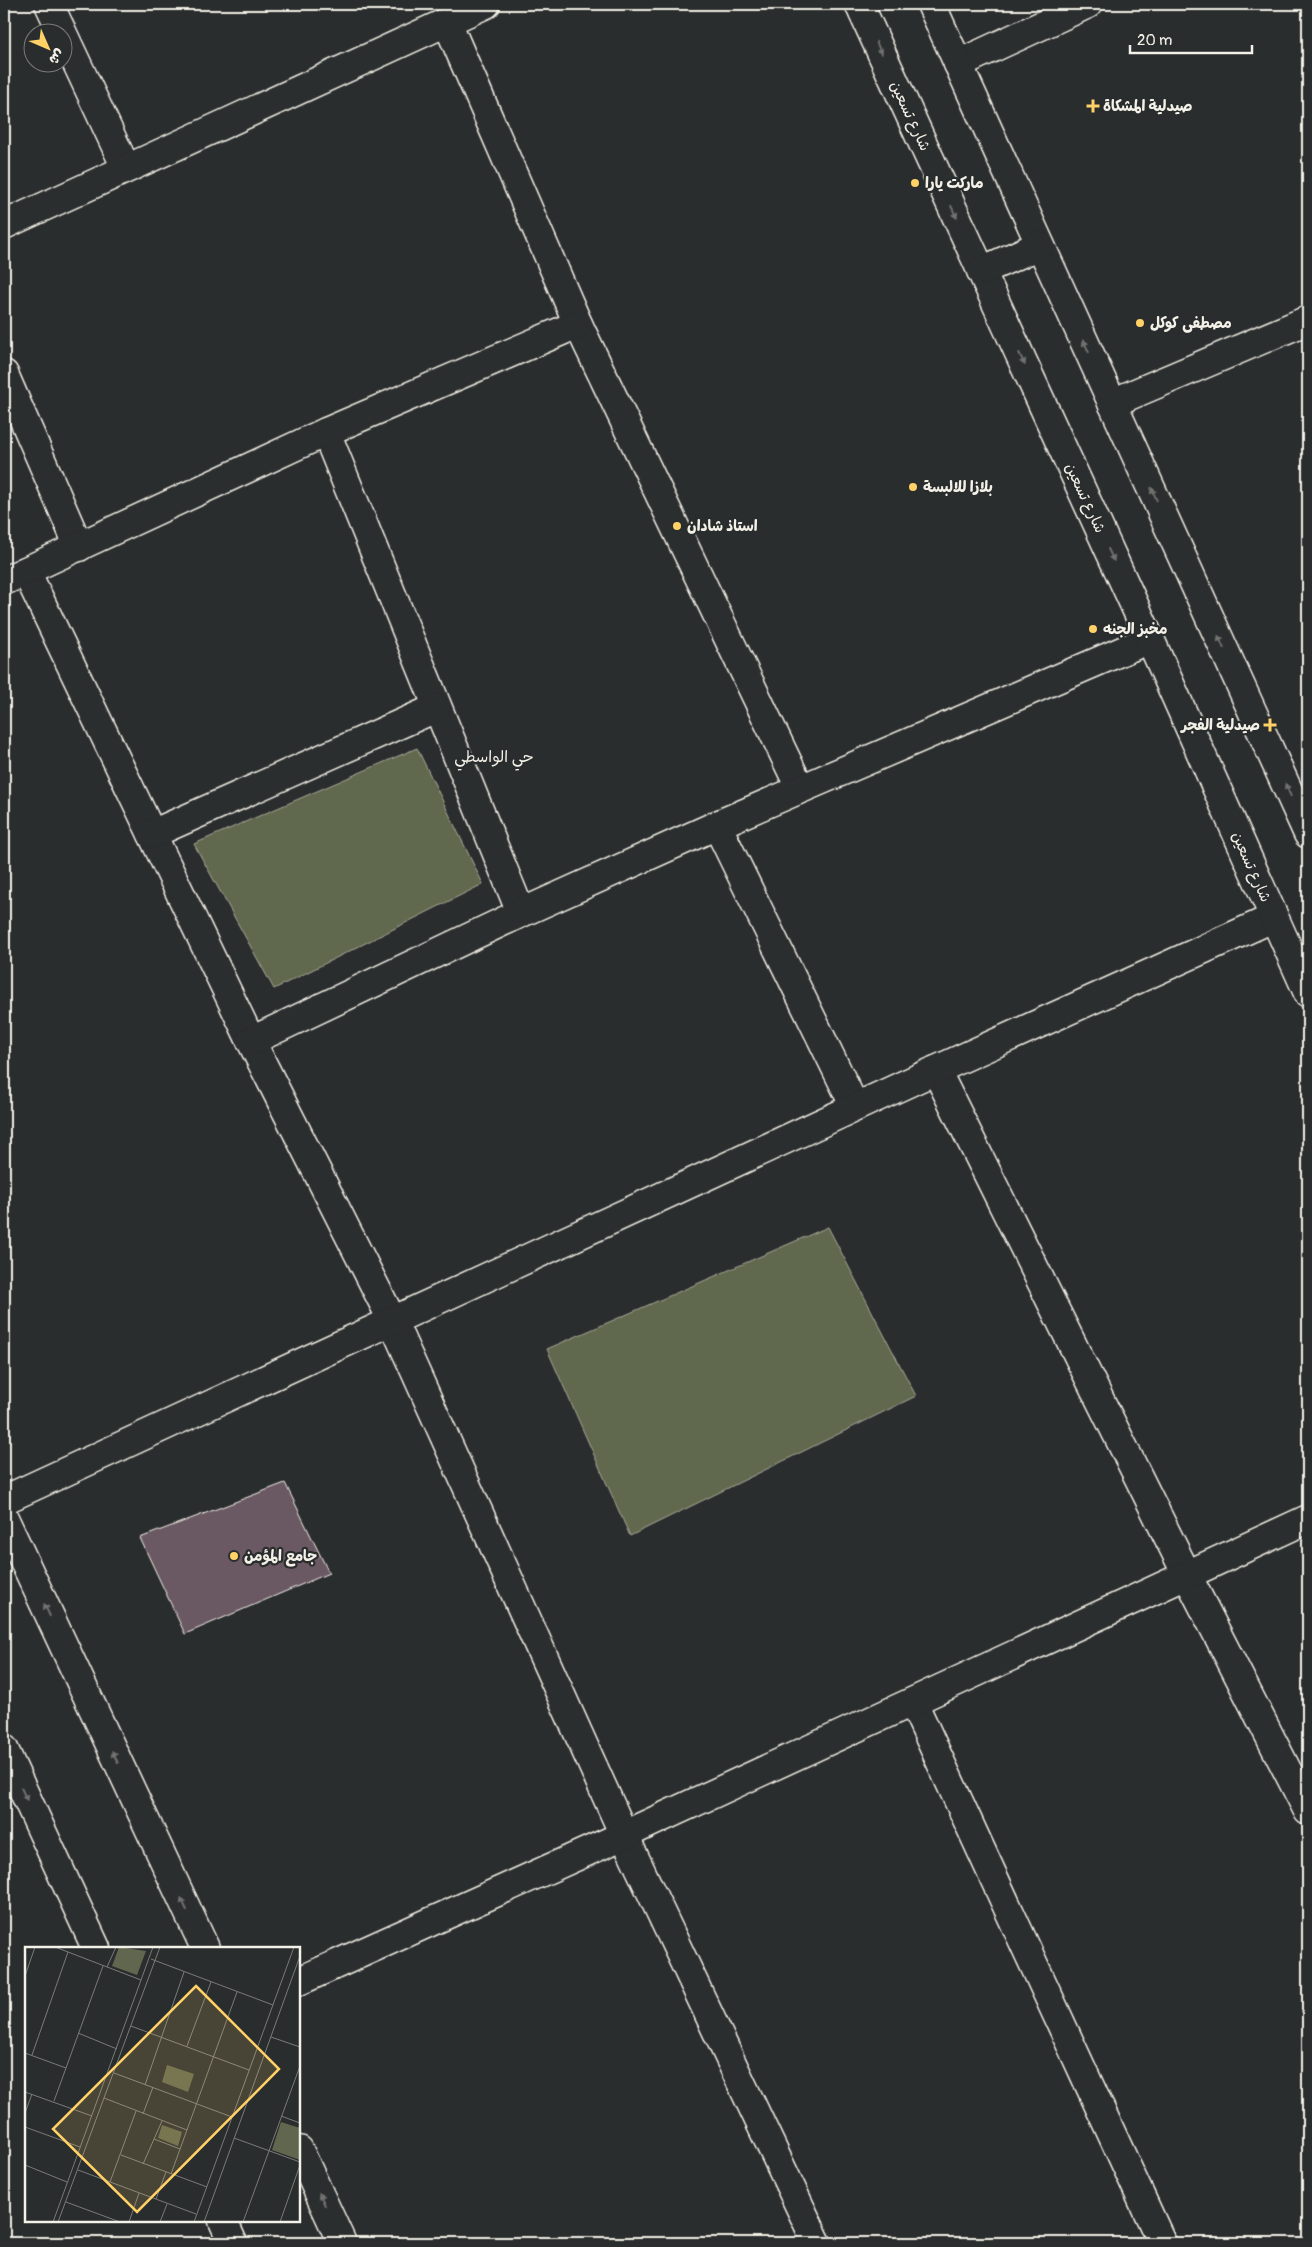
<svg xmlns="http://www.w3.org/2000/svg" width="1312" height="2247" font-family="Pangolin,'Playpen Sans Arabic',sans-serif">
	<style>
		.green { fill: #60674e; stroke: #aaac9b }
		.building { fill: #6b5962; stroke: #f4f1e8 }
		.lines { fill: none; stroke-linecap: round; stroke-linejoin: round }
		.minor-casing { stroke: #f4f1e8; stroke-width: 31 }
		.major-casing { stroke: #f4f1e8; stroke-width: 31 }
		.minor { stroke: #2a2d2e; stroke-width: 28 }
		.major { stroke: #2a2d2e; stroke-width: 28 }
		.oneway { fill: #71726f }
		.poi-dot { fill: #ffd166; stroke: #2a2d2e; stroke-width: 2 }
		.labels { text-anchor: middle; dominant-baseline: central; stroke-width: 4.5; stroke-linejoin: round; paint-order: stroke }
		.poi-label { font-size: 15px; font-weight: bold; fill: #f4f1e8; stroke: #2a2d2e; text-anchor: start }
		.street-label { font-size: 15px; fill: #f4f1e8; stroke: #2a2d2e }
		.neighbourhood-label { font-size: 16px; fill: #f4f1e8; stroke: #2a2d2e }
		.inset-road { fill: none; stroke: #7b7b78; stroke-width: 1 }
		.view { fill: #ffd166; fill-opacity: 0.15; stroke: #ffd166; stroke-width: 2.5 }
		.inset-edge { fill: none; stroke: #f4f1e8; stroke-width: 2.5 }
	</style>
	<rect width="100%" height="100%" fill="#2a2d2e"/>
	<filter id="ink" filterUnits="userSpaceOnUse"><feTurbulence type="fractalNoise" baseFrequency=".02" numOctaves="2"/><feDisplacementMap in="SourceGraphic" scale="10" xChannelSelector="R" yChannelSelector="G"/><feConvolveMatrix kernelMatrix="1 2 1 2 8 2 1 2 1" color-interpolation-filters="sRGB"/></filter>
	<g filter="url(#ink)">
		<g class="green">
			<polygon points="417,748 483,884 274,989 194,844"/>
			<polygon points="828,1227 916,1396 630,1536 547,1349"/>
		</g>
		<polygon class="building" points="285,1483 329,1573 185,1634 140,1538"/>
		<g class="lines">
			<g class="minor-casing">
				<g id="minor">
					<polyline points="49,4 126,168"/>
					<polyline points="447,22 578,324 800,788"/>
					<polyline points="958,64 1088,4"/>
					<polyline points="4,225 486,4"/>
					<polyline points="4,374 79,547"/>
					<polyline points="1112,403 1308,320"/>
					<polyline points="326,432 521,913"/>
					<polyline points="26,571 251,1041 392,1320 624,1835 817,2243"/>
					<polyline points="4,581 326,432 578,324"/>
					<polyline points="717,825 855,1107"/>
					<polyline points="152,834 436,708"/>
					<polyline points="251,1041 521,913 717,825 1150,639"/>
					<polyline points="936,1070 1187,1575 1308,1811"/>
					<polyline points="4,1500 936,1070 1273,918"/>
					<polyline points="4,1518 205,1948"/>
					<polyline points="913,1702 1162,2243"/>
					<polyline points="4,1749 96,1948"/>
					<polyline points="299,1981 624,1835 1308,1519"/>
					<polyline points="299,2150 342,2243"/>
					<polyline points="223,2221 233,2243"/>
				</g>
			</g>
			<g class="major-casing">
				<g id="major">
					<polyline points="859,4 1150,639 1308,993"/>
					<polyline points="931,4 1308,834"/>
					<polyline points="981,271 1040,245"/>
				</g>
			</g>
			<use href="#minor" class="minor"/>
			<use href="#major" class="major"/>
		</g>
		<defs><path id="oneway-solid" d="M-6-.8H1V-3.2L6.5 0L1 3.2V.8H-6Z" transform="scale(1.25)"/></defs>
		<g class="oneway">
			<use href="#oneway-solid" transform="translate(879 48) rotate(65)"/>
			<use href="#oneway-solid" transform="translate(954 212) rotate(65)"/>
			<use href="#oneway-solid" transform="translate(1086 346) rotate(-114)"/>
			<use href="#oneway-solid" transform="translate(1022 359) rotate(65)"/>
			<use href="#oneway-solid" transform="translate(1154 494) rotate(-114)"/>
			<use href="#oneway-solid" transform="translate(1111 555) rotate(65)"/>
			<use href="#oneway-solid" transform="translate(1221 642) rotate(-114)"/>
			<use href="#oneway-solid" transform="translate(1288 790) rotate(-114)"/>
			<use href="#oneway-solid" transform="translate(47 1610) rotate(-115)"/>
			<use href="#oneway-solid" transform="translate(115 1757) rotate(-115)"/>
			<use href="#oneway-solid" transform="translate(24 1794) rotate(65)"/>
			<use href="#oneway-solid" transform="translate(184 1904) rotate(-115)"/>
			<use href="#oneway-solid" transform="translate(322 2199) rotate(-115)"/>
		</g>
	</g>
	<g class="poi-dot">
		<path d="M1090.5 98.5h5v5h5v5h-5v5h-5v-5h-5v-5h5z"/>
		<circle cx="915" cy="183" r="5"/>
		<circle cx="1140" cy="323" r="5"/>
		<circle cx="913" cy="487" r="5"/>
		<circle cx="677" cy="526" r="5"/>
		<circle cx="1093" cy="629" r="5"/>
		<path d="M1267.5 717.5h5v5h5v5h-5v5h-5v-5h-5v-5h5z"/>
		<circle cx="234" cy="1556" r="5"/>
	</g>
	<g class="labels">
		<g class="poi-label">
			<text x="1103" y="106">صيدلية المشكاة</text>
			<text x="925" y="183">ماركت يارا</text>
			<text x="1150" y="323">مصطفى كوكل</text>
			<text x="923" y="487">بلازا للالبسة</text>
			<text x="687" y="526">استاذ شادان</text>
			<text x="1103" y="629">مخبز الجنه</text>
			<text x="1260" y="725" text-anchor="end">صيدلية الفجر</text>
			<text x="244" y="1556">جامع المؤمن</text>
		</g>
		<g class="street-label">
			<text transform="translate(910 116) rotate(65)">شارع تسعين</text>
			<text transform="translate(1085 498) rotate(65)">شارع تسعين</text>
			<text transform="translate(1251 867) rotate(66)">شارع تسعين</text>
		</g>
		<g class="neighbourhood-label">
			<text x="494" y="757">حي الواسطي</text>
		</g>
	</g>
	<g transform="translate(25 1947)">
		<rect width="275" height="275" fill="#2a2d2e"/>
		<path d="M94 0 121 4 112 28 87 19ZM142 118 169 127 163 145 137 135ZM256 175 275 181V213L247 203ZM137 178 157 185 153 199 133 191Z" fill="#60674e"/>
		<path class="inset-road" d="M30 0 116 33M126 12 248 58M82 20 91 0M0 29 10 0M106 79 224 123M53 86 92 102M246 90 275 100M162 99 186 35M0 106 41 121M7 108 43 5M89 126 207 170M120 138 159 25M0 145 67 169M79 151 162 183M29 154 78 19M0 166 7 147M118 167 128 140M256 169 275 176M0 180 55 200M209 191 275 215M129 192 155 202M96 208 182 240M118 217 137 174M0 218 42 235M53 223 171 267M146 227 212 45M85 235 111 164M131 252 141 225M41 255 95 275M28 275 128 0M33 275 135 0M104 275 114 246M135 275 142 257M169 275 269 0M179 275 275 9M218 275 275 119M255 275 275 218"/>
		<path class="view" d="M171 39 254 122 112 265 28 182Z"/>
		<rect width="275" height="275" class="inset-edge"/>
	</g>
	<rect width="1312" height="2247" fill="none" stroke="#2a2d2e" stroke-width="20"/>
	<rect x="10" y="10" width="1292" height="2227" fill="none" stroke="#f4f1e8" stroke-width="2" filter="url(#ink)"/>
	<g transform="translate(48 48) rotate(135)"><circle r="24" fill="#2a2d2e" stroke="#7b7b78"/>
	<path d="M0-4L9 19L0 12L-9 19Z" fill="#ffd166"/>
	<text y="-8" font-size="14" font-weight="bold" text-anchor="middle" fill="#f4f1e8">ش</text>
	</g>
	<path d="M1130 45v8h122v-8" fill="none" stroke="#f4f1e8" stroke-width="2.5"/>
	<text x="1137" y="45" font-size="15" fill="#f4f1e8" stroke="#2a2d2e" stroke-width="4" paint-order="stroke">20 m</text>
</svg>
